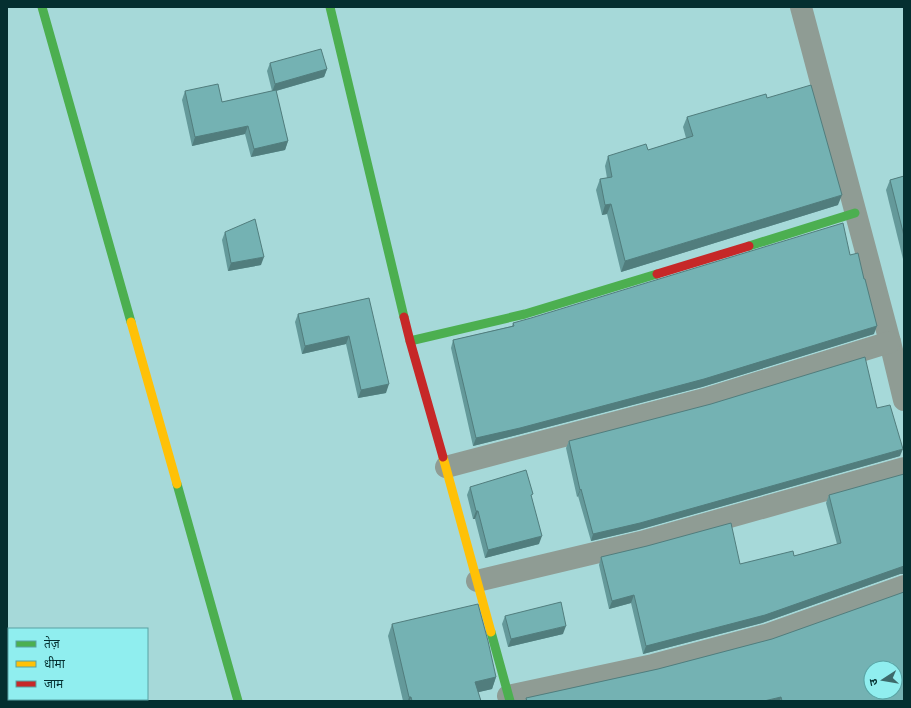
<svg xmlns="http://www.w3.org/2000/svg" width="911" height="708" font-family="'Public Sans','Noto Sans Devanagari',sans-serif">
	<style>
		.lines { fill: none; stroke-linecap: round; stroke-linejoin: round }
		.street { stroke: #8f9c94; stroke-width: 22 }
		.fast { stroke: #4caf50; stroke-width: 9 }
		.slow { stroke: #ffc107; stroke-width: 9 }
		.jam { stroke: #c62828; stroke-width: 9 }
		.wall { fill: #64999a }
		.shaded-wall { fill: #517d7d }
		.building { fill: #74b2b3; stroke: #517d7d; fill-rule: evenodd }
	</style>
	<rect width="100%" height="100%" fill="#a6d9d9"/>
	<g class="lines">
		<g class="street">
			<polyline points="801,7 890,342 904,400"/>
			<polyline points="446,467 705,399 890,342"/>
			<polyline points="477,581 641,542 904,468"/>
			<polyline points="508,696 653,665 766,635 904,586"/>
		</g>
		<g class="fast">
			<polyline points="42,7 131,322"/>
			<polyline points="330,7 404,317"/>
			<polyline points="749,246 855,213"/>
			<polyline points="410,341 525,314 657,274"/>
			<polyline points="177,484 238,701"/>
			<polyline points="491,632 510,701"/>
		</g>
		<g class="slow">
			<polyline points="131,322 177,484"/>
			<polyline points="443,457 491,632"/>
		</g>
		<g class="jam">
			<polyline points="657,274 749,246"/>
			<polyline points="404,317 410,341 443,457"/>
		</g>
	</g>
	<g class="wall">
		<polygon points="270,63 327,69 324,77 276,91 288,141 285,150 251,157 245,134 192,146 182,100 185,91 222,102 272,91 267,71"/>
		<polygon points="767,98 838,205 621,272 607,214 602,215 596,190 600,179 607,178 605,166 608,156 648,150 686,138 683,127 687,117"/>
		<polygon points="904,176 904,258 903,259 886,190 890,180"/>
		<polygon points="225,232 261,265 228,271 222,240"/>
		<polygon points="850,255 874,334 702,387 517,435 473,446 451,348 453,340 512,326 513,323"/>
		<polygon points="369,298 386,393 358,398 346,344 302,354 295,322 298,314"/>
		<polygon points="877,408 900,456 638,530 591,541 578,496 577,497 566,448 569,441"/>
		<polygon points="470,487 532,498 539,544 485,558 475,519 473,519 467,495"/>
		<polygon points="829,495 900,574 762,623 643,654 631,603 609,609 599,565 601,557 740,564 794,556 837,544 826,503"/>
		<polygon points="505,616 563,634 508,647 502,624"/>
		<polygon points="392,624 496,677 492,689 478,692 481,701 403,701 388,636"/>
		<polygon points="772,639 904,701 525,701 526,698 658,669"/>
	</g>
	<g class="shaded-wall">
		<polygon points="327,69 324,77 272,92 275,84"/>
		<polygon points="248,126 245,134 192,146 195,137"/>
		<polygon points="288,141 285,150 251,157 254,149"/>
		<polygon points="842,195 838,205 621,272 625,261"/>
		<polygon points="611,204 607,214 602,215 605,205"/>
		<polygon points="264,257 261,265 228,271 231,263"/>
		<polygon points="877,326 874,334 702,387 517,435 473,446 476,438"/>
		<polygon points="349,336 346,344 302,354 305,346"/>
		<polygon points="389,384 386,393 358,398 361,390"/>
		<polygon points="903,449 900,456 638,530 591,541 593,534"/>
		<polygon points="581,489 578,496 577,497 580,490"/>
		<polygon points="476,511 478,511 475,519 473,519"/>
		<polygon points="542,536 539,544 485,558 488,550"/>
		<polygon points="903,566 904,566 904,574 900,574 762,623 643,654 646,646"/>
		<polygon points="634,595 631,603 609,609 612,601"/>
		<polygon points="566,626 563,634 508,647 511,639"/>
		<polygon points="496,677 492,689 471,694 475,682"/>
		<polygon points="409,697 411,697 410,701 408,701"/>
		<polygon points="781,697 780,701 764,701"/>
	</g>
	<g class="building">
		<polygon points="321,49 327,69 275,84 270,63"/>
		<polygon points="218,84 222,102 276,90 288,141 254,149 248,126 195,137 185,91"/>
		<polygon points="811,85 842,195 625,261 611,204 605,205 600,179 612,177 608,156 646,144 648,150 693,136 687,117 766,94 767,98"/>
		<polygon points="904,176 904,236 890,180"/>
		<polygon points="255,219 264,257 231,263 225,232"/>
		<polygon points="843,223 850,255 858,253 864,279 865,279 877,326 704,379 520,428 476,438 453,340 514,326 513,323 531,318"/>
		<polygon points="369,298 389,384 361,390 349,336 305,346 298,314"/>
		<polygon points="865,357 877,408 890,405 903,449 640,523 593,534 581,489 580,490 569,441 711,404"/>
		<polygon points="526,470 533,494 531,495 542,536 488,550 478,511 476,511 470,487"/>
		<polygon points="904,474 904,566 765,615 646,646 634,595 612,601 601,557 647,546 731,523 740,564 793,551 794,556 841,543 829,495"/>
		<path d="M904 592V701H782L781 697 764 701H527L526 698 658 669 772 639ZM871 668H895V692H871Z"/>
		<polygon points="561,602 566,626 511,639 505,616"/>
		<polygon points="478,604 488,641 496,677 475,682 481,701 412,701 411,697 409,697 392,624"/>
	</g>
	<rect width="911" height="708" fill="none" stroke="#042f30" stroke-width="16"/>
	<rect x="8" y="628" width="140" height="72" fill="#90eeef" stroke="#58a2a3"/>
	<rect x="16" y="641" width="20" height="6" fill="#4caf50" stroke="#58a2a3"/>
	<text x="44" y="648" font-size="12" fill="#042f30">तेज़</text>
	<rect x="16" y="661" width="20" height="6" fill="#ffc107" stroke="#58a2a3"/>
	<text x="44" y="668" font-size="12" fill="#042f30">धीमा</text>
	<rect x="16" y="681" width="20" height="6" fill="#c62828" stroke="#58a2a3"/>
	<text x="44" y="688" font-size="12" fill="#042f30">जाम</text>
	<g transform="translate(883 680) rotate(258)"><circle r="19" fill="#90eeef" stroke="#58a2a3"/>
	<path d="M0-3L7 15L0 10L-7 15Z" fill="#3d6a6b"/>
	<text y="-6" font-size="11" font-weight="bold" text-anchor="middle" fill="#042f30">उ</text>
	</g>
</svg>
